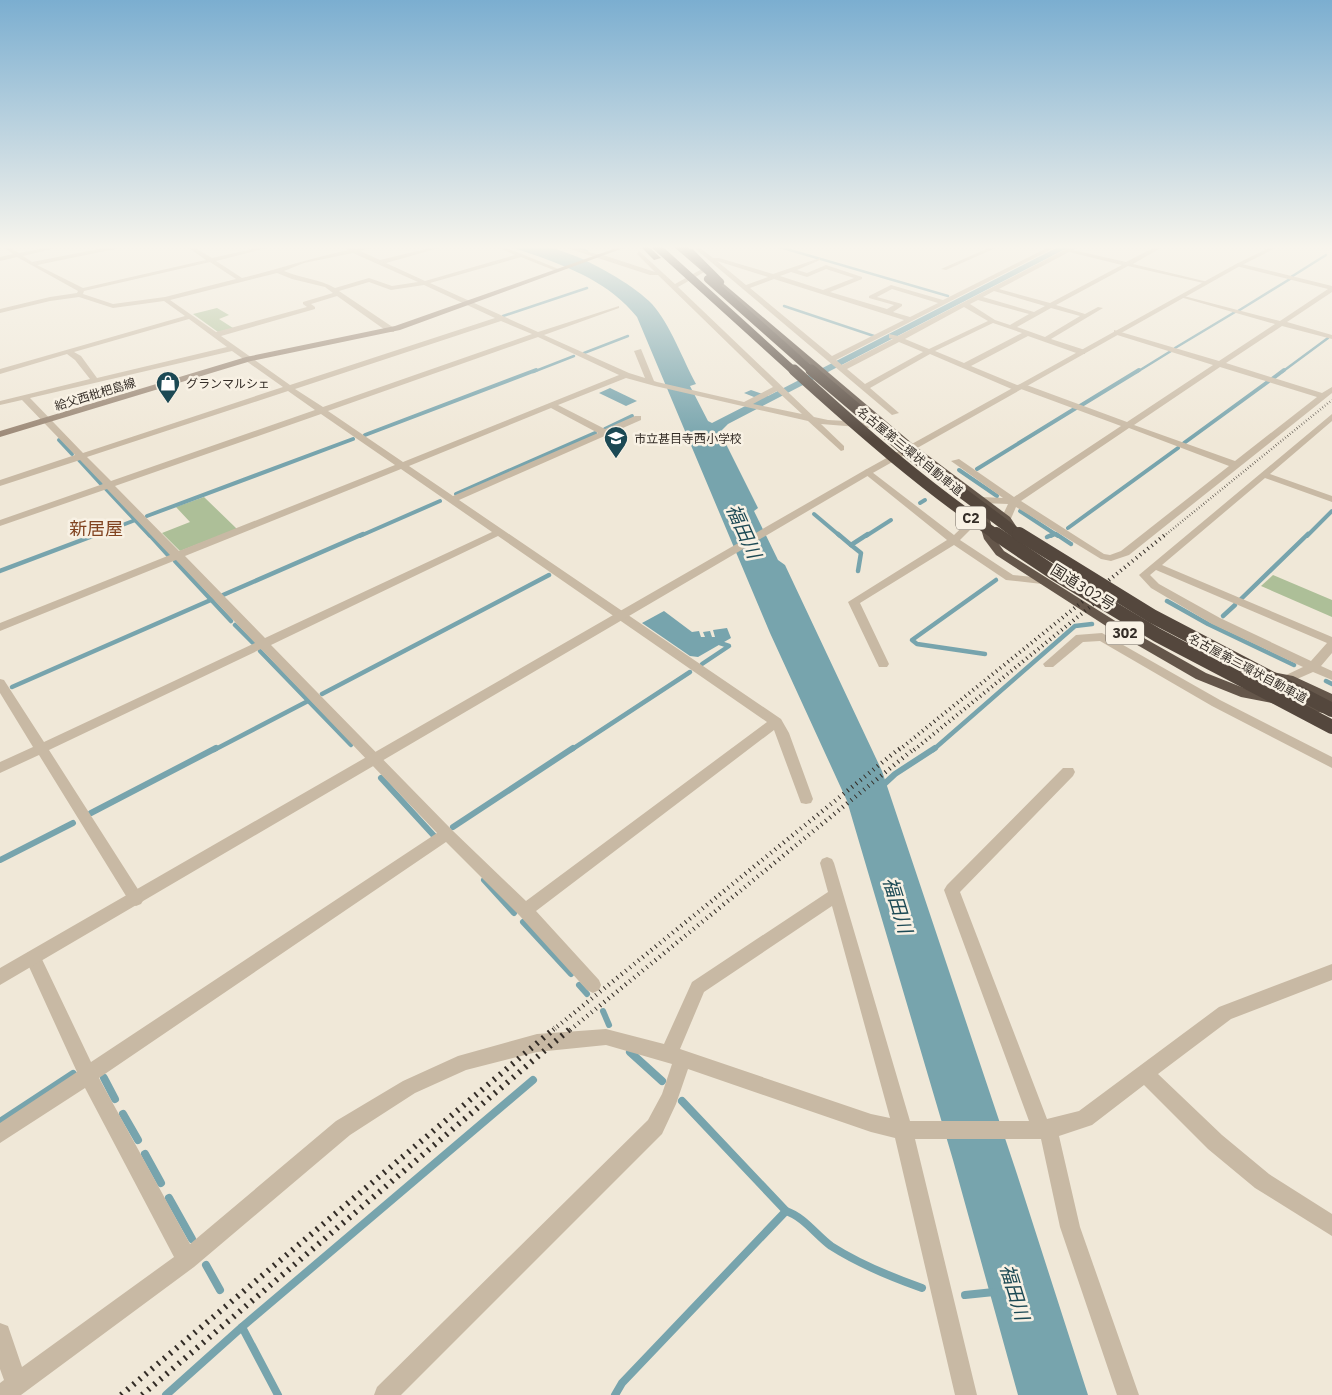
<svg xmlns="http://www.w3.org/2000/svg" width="1332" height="1395" font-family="'IBM Plex Sans','Noto Sans JP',sans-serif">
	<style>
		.green { fill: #adbf98 }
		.water { fill: #77a4ad }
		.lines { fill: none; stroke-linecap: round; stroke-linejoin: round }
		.stream-far4 { stroke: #77a4ad; stroke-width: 2.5 }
		.stream-far3 { stroke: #77a4ad; stroke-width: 4 }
		.stream-far2 { stroke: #77a4ad; stroke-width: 4.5 }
		.stream-far1 { stroke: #77a4ad; stroke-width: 6 }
		.stream { stroke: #77a4ad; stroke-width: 8 }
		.minor { fill: #c8b9a4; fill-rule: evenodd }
		.tertiary { fill: #c8b9a4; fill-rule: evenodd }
		.secondary { fill: #9b8876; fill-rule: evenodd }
		.trunk { fill: #64564a; fill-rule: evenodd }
		.motorway { fill: #54473d; fill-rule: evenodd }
		.rail-far3 { stroke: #332c26; stroke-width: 2.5; stroke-dasharray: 0.5 2.5; stroke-linecap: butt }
		.rail-far2 { stroke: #332c26; stroke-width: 4; stroke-dasharray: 1 4; stroke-linecap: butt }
		.rail-far1 { stroke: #332c26; stroke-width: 4.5; stroke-dasharray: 1 4.5; stroke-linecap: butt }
		.rail { stroke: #332c26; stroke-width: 6; stroke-dasharray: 2 6; stroke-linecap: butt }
		.motorway-bridge-far2 { stroke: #54473d; stroke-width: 8 }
		.motorway-bridge-far1 { stroke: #54473d; stroke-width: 11 }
		.motorway-bridge { stroke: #54473d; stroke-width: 14 }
		.labels { text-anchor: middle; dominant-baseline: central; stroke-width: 5; stroke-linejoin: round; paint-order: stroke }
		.far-poi-label { font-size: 12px; fill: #332c26; stroke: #f8f1e4; text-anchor: start }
		.far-street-label { font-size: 12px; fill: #332c26; stroke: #f8f1e4 }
		.shield { fill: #f8f1e4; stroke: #6e675f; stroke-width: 1 }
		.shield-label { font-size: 14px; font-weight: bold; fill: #332c26 }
		.street-label { font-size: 15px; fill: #332c26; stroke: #f8f1e4 }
		.quarter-label { font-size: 18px; fill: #814320; stroke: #f8f1e4 }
		.near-water-label { font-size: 19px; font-style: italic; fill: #1c4954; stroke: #f8f1e4 }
	</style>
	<rect width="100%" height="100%" fill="#f0e8d8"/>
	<g class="green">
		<polygon points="217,308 229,315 219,319 233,328 218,332 193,314"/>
		<polygon points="204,497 237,529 180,551 162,533 190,522 176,507"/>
		<polygon points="1273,575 1332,600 1332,617 1261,586"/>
	</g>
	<g class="water">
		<path d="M508 246C519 246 531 244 542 246 573 250 631 282 652 304 670 324 683 360 696 384L690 386 708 421 712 423 759 399 744 393 751 390 768 396 1060 246H1071L728 424 720 432 758 508 754 511 778 560 785 565 882 771 1015 1168 1088 1395H1018L953 1160 847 801 770 633 637 317C605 277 555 262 508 246Z"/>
		<polygon points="610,388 637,401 626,406 599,393"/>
		<polygon points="664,611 692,632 699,631 701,637 705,637 703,632 710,631 712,637 715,637 713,630 727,628 731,638 698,657 690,656 642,623"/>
	</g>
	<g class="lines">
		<g class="stream-far4">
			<polyline points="570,246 587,251"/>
			<polyline points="776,246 948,296"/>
			<polyline points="1291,277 1326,255"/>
			<polyline points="784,306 874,336"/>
			<polyline points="1238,311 1290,279"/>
			<polyline points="503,316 587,288"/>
			<polyline points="1175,348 1235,312"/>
			<polyline points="584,353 628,336"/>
			<polyline points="533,372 574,356"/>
			<polyline points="1137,372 1171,351"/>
			<polyline points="1282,372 1328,338"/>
		</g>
		<g class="stream-far3">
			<polyline points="1272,379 1284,370"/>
			<polyline points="1080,406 1139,370"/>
			<polyline points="605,429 632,416"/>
			<polyline points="365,435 536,370"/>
			<polyline points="59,440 72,454"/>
			<polyline points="1184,443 1269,381"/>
			<polyline points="79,460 101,484"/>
			<polyline points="977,469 1076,408"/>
			<polyline points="959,470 997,496"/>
			<polyline points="106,489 150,536"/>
			<polyline points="456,494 595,433"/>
			<polyline points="920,503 925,500"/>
			<polyline points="1020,511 1058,536"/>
			<polyline points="814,514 840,536"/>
			<polyline points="147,516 353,439"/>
			<polyline points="1068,528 1178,448"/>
			<polyline points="94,536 138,519"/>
			<polyline points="360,536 440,501"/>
			<polyline points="866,536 891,520"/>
			<polyline points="1051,536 1055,534"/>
			<polyline points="1307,536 1332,511"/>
		</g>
		<g class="stream-far2">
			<polyline points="149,534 168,555"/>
			<polyline points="838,534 851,545"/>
			<polyline points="1056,534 1071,544"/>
			<polyline points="1047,537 1054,534"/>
			<polyline points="175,561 231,621"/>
			<polyline points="0,571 98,534"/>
			<polyline points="858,571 861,553 851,545 868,534"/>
			<polyline points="223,595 363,534"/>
			<polyline points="1241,599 1308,534"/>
			<polyline points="1167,601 1208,624 1294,665"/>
			<polyline points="1223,616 1235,605"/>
			<polyline points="235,625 253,643"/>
			<polyline points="260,651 351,745"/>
			<polyline points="985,654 917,644 912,640 996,580"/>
			<polyline points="702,664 729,646 717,642"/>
			<polyline points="1326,681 1332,684"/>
			<polyline points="12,687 213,599"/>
			<polyline points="322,694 549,575"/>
			<polyline points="214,750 308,701"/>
			<polyline points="571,750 690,672"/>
			<polyline points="933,750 1075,626 1092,624"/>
		</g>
		<g class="stream-far1">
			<polyline points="381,778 436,838"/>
			<polyline points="881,787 895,774 935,748"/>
			<polyline points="91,813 216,748"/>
			<polyline points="453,827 573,748"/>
			<polyline points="0,860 73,823"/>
			<polyline points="484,880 514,913"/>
			<polyline points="523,922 571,974"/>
			<polyline points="579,985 587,994"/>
			<polyline points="603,1011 609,1025"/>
		</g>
		<g class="stream">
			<polyline points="630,1052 662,1081"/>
			<polyline points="104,1078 115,1099"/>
			<path d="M682 1101 786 1211C804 1217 816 1235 831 1246 859 1264 891 1277 922 1288"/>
			<polyline points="123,1114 138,1140"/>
			<polyline points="0,1122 73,1074"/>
			<polyline points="145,1154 161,1183"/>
			<polyline points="169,1198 192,1239"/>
			<polyline points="206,1265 220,1290"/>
			<polyline points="965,1295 994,1292"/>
			<polyline points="242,1327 278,1395"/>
			<polyline points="166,1395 242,1327 533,1080"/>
			<polyline points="615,1395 622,1383 786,1211"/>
		</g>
		<g class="minor">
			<path d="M1 246H7L19 253 55 246H64L23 256 32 262 114 246H123L120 248 37 265 83 288 206 260 186 246H192L212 258 266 246H275L216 261 242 278C278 269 312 258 348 250L341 246 355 249 378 246 360 251 380 260 438 246H446L386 263 425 281 515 255 495 246H502L561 270 556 271 521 257 430 283 538 332 619 306V308L544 335 629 373 645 378 634 351 641 349 654 381 657 382 744 402 773 387 658 275H650L561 246H569L596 254H600L655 272 637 254 639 251 675 284 702 269H706V271L678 287 814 417 828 420 883 423 887 426 883 429 821 424 844 446V450L841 451 808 421 655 386 626 378 558 405 605 429 635 416H641V420L459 500 781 719 789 733 813 799 811 803 806 804 801 803 774 730 536 911 599 980 601 985 599 990 593 993 587 990 519 915 446 842 99 1078 190 1244 336 1121 403 1081 458 1056 537 1034 606 1029 664 1044 692 982 828 892 820 863 822 859 827 857 832 859 834 863 910 1121H1029L944 890 947 885 1063 768H1073L1075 772 1073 776 960 892 1047 1119 1079 1111 1219 1007 1332 964V980L1231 1019 1158 1074 1222 1135 1269 1174 1332 1214V1236L1255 1188 1208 1149 1144 1085 1092 1125 1059 1136 1080 1227 1139 1395H1117L1060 1227 1041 1139H915L977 1395H955L895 1138 871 1132 688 1069 676 1104 662 1134 401 1395H374L377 1387 648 1120 662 1094 672 1064 606 1045 537 1052 466 1070 415 1093 350 1135 194 1267 21 1395H0V1383L4 1380 0 1369V1323L8 1326 22 1367 174 1257 85 1088 0 1143V1123L77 1072 25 958 27 953 33 951 39 953 91 1062 437 833 261 649 49 750 141 894 144 899 141 904 136 906 131 904 39 755 0 773V762L33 747 0 693V679L4 680 44 742 255 643 176 560 0 631V623L170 555 107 489 0 526V520L103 484 80 460 0 486V480L75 455 22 400 0 405V401L90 379 75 360 67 354 0 374V369L185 316 164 301 113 308 79 297 50 301 0 313V309L50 297 77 293 78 291 17 257 0 261V257L13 254ZM353 253 418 282 392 286 369 278 335 288C320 279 299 278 284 271L304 263ZM210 262 236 279 165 297 113 304 83 294 84 291ZM277 273 292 279 325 287 333 293 303 302V304L307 307 216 332 170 300ZM369 282 391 290 424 285 495 318 290 385 221 336 315 309V307L311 304 337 296 388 332H394V328L339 291ZM189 319 227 347 97 378 81 356 74 352ZM501 321 532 334 323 407 295 389ZM538 337 619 375 403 462 328 411ZM232 351 283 387 83 453 30 398ZM288 391 315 410 111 481 87 457ZM777 391 802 414 753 404ZM551 408 598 433 453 496 409 466ZM321 414 395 465 179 551 115 486ZM401 469 492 532 265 638 185 556ZM498 536 767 722 526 901 452 830 271 645ZM832 906 890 1118 871 1114 680 1049 704 992Z"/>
			<path d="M692 246H698L713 258H719L773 274 820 258V260L797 270 807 273 826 265 862 277V279L830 292 887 309 894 305 869 298V296L891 285 943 300 1051 246H1058L836 360 842 365 893 339 889 338V334L898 336 1072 246H1079L1073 250 1126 262 1157 246H1164L1133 264 1208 282V284L1128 266 1056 305 1085 314 1098 307 1103 308 1051 339 1085 350V354H1079L1028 336 971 366 1017 385 1024 384 1127 422 1213 365 1114 334V330L1219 361 1275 324 1180 297V295L1280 321 1328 289 1236 266 1238 263 1332 286V292L1287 322 1332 335V339L1282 326 1226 363 1322 393 1332 387V393L1129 555 1111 561 1101 559 1016 507 1010 521H1002L1001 519 1008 504 981 503 976 500 981 497 1003 498 951 461 959 459 1014 497 1121 426 1021 389 1014 390 930 354 870 388 899 413 892 415ZM1069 252 1122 265 1050 303 999 289ZM717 261 768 277 746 285ZM826 269 854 278 823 290 780 276 791 272 807 277ZM774 279 904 320 832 356 750 288ZM892 289 938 303 910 317 893 312 902 306V304L877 297ZM994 291 1045 306 1034 312 983 297ZM978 300 1029 314 1010 325 995 320 970 304ZM964 307 988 321 929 349 905 339ZM1051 308 1080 316 1045 337 1017 327ZM993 323 1022 333 964 363 935 351ZM899 342 923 352 865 384 847 369ZM1220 367 1317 397 1235 461 1134 425ZM1129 428 1229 466 1121 551 1110 555 1104 554 1021 501Z"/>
			<polygon points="993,246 1000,246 946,270 941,269"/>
			<path d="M1332 414V421L1270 474 1332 496V502L1265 478 1162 565 1332 637V653L1321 666 1332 671V680L1313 672 1288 683 1282 679 1284 676 1303 667 1212 624 1151 588 1139 575ZM1156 570 1327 643 1311 661 1220 618 1159 584 1150 575Z"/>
			<polygon points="868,469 954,535 979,511 985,511 985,515 960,540 1013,575 1042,578 1047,581 1042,584 1006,580 954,545 860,603 889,664 887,667 879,667 848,602 947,540 865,474 865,470"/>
			<polygon points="1102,633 1220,700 1332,757 1332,768 1212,706 1100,641 1083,642 1053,667 1045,667 1043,664 1076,635"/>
		</g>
		<polygon class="tertiary" points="1273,246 1280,246 1240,266 871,474 0,985 0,968 865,470 1236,264"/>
		<polygon class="secondary" points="622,246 629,246 400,330 251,361 0,437 0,431 246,357 395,326"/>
		<g class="trunk">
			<polygon points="673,246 679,246 914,445 1010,517 1020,532 1018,534 1010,534 1002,521 987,509 995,539 1004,551 1128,629 1206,673 1244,688 1328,705 1330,708 1328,711 1323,713 1241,697 1196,679 1120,635 996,555 984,539 972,498 908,449"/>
			<polygon points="1218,661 1293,676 1332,694 1332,705 1285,683 1213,668 1211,665"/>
		</g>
		<g class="motorway">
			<polygon points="640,246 648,246 661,258 654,260"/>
			<polygon points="678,246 686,246 695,253 688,255"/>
		</g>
		<polyline class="rail-far3" points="1164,536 1332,400"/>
		<g class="rail-far2">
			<polyline points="899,750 1166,534"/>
			<polyline points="914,750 1101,598"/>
		</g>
		<g class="rail-far1">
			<polyline points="553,1030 900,748"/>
			<polyline points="570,1030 915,748"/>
		</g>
		<g class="rail">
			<polyline points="121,1395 555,1028"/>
			<polyline points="142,1395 571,1028"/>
		</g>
		<g class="motorway-bridge-far2">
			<polyline points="656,246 795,372"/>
			<polyline points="691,253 720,282"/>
			<polyline points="708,279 813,372"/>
		</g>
		<g class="motorway-bridge-far1">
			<path d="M794 370C859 429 925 487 998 536"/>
			<polyline points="811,370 910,454 1020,536"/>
		</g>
		<g class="motorway-bridge">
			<polyline points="996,534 1054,573 1157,635 1332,727"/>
			<polyline points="1019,534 1152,616 1332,710"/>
		</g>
	</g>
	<linearGradient id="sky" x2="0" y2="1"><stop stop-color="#7baed0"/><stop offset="0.56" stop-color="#f8f5ed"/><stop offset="1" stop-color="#f8f5ed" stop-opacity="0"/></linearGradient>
	<rect width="1332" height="441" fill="url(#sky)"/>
	<defs>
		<g id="shop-pin" transform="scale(1.25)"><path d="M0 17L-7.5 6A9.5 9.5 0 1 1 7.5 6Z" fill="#1c4954" stroke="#f8f1e4"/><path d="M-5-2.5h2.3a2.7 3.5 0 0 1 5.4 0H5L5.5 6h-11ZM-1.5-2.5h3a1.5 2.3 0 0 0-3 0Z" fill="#fff"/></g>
		<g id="school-pin" transform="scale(1.25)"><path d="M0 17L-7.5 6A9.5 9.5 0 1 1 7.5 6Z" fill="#1c4954" stroke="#f8f1e4"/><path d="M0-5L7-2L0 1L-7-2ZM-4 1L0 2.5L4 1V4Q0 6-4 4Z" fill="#fff"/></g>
	</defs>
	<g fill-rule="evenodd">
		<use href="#shop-pin" x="168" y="383"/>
		<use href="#school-pin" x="616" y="438"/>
	</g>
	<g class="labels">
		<g class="far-poi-label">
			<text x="186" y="383">グランマルシェ</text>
			<text x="634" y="438">市立甚目寺西小学校</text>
		</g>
		<g class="far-street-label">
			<text transform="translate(95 394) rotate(-17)">給父西枇杷島線</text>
			<text transform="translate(910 451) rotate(39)">名古屋第二環状自動車道</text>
			<text transform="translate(1248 668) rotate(28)">名古屋第二環状自動車道</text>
		</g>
		<g class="shield">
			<rect x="956" y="506.5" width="30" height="23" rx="4"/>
			<rect x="1106" y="621.5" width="38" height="23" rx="4"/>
		</g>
		<g class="shield-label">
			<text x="971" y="518">C2</text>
			<text x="1125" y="633">302</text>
		</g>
		<g class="street-label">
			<text transform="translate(1083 587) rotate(32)">国道302号</text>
		</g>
		<g class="quarter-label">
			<text x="96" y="528">新居屋</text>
		</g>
		<g class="near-water-label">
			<text transform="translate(744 531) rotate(66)">福田川</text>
			<text transform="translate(898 905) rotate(73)">福田川</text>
			<text transform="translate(1015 1292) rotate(73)">福田川</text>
		</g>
	</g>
</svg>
